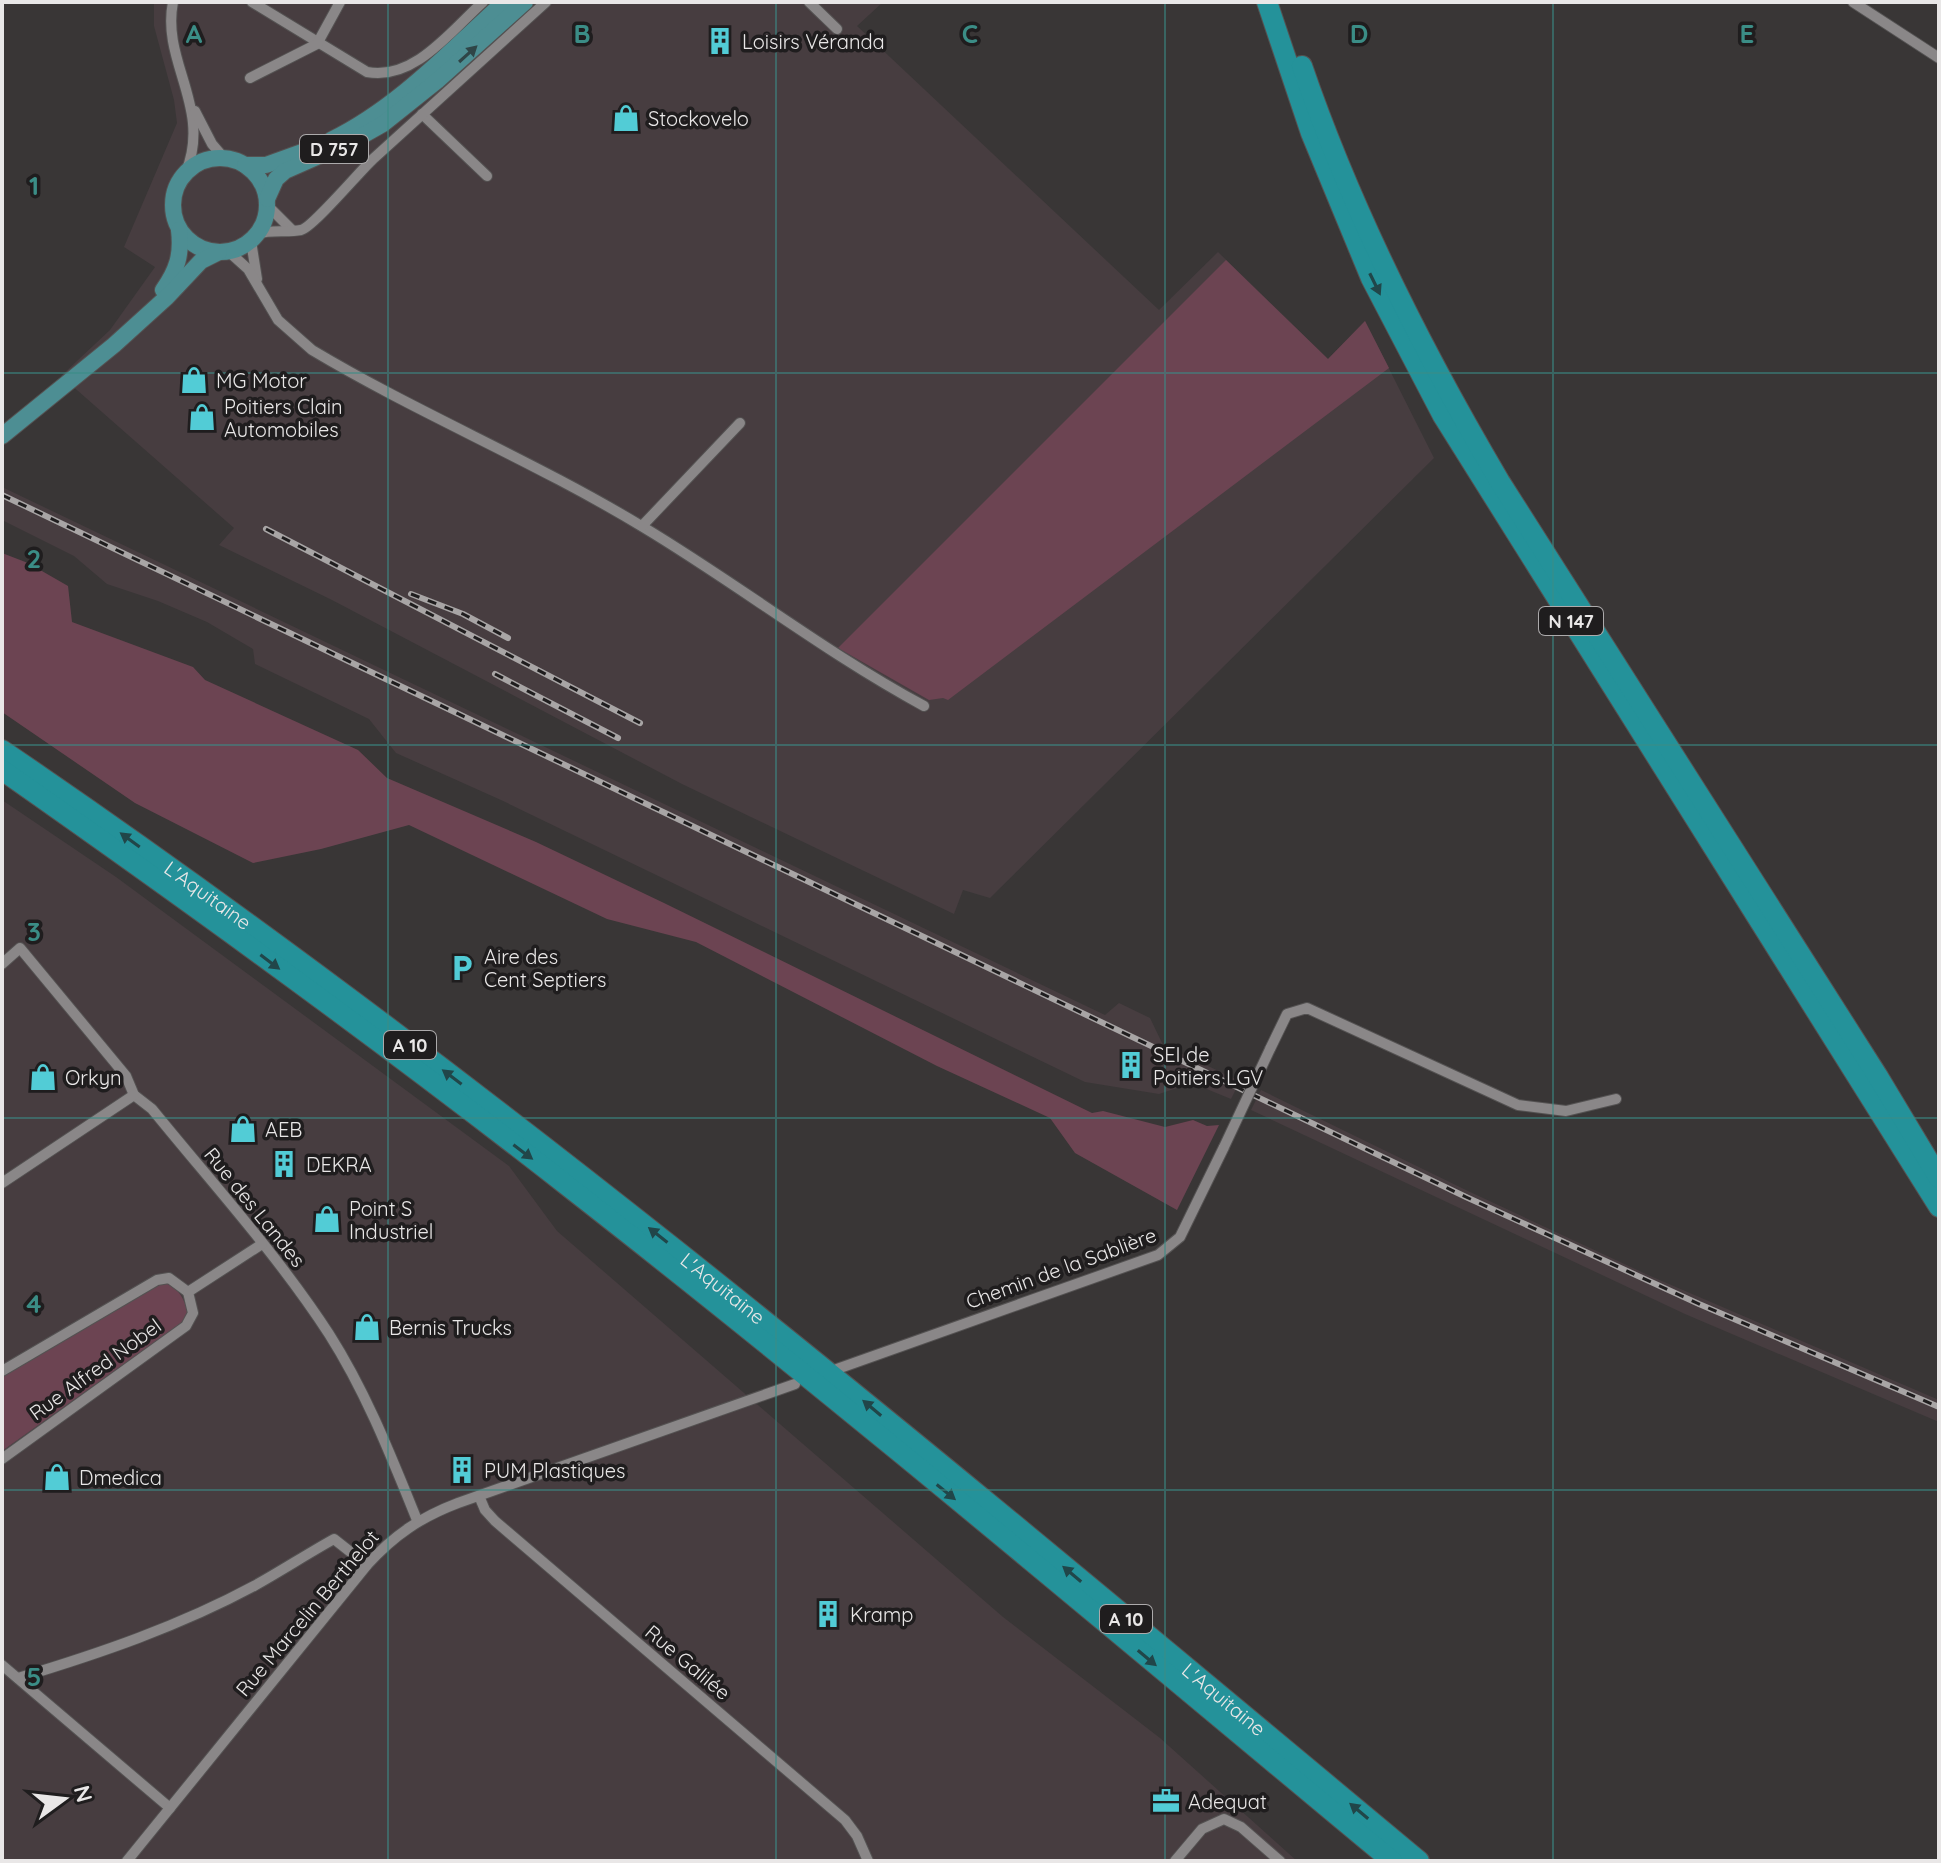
<svg xmlns="http://www.w3.org/2000/svg" width="1941" height="1863" font-family="Quicksand,sans-serif">
	<style>
		.built { fill: #473d40 }
		.green { fill: #6c4452 }
		.lines { fill: none; stroke-linecap: round; stroke-linejoin: round }
		.street-casing { stroke: #545252; stroke-width: 12 }
		.primary-casing { stroke: #545252; stroke-width: 18 }
		.highway-casing { stroke: #545252; stroke-width: 22 }
		.street { stroke: #8a8788; stroke-width: 10 }
		.primary { stroke: #4d8e93; stroke-width: 16 }
		.highway { stroke: #24929a; stroke-width: 20 }
		.rail-casing { stroke: #a8a5a5; stroke-width: 6 }
		.rail { stroke: #1f1d1e; stroke-width: 3; stroke-dasharray: 9; stroke-linecap: butt }
		.street-bridge-casing { stroke: #545252; stroke-width: 12; stroke-linecap: butt }
		.street-bridge { stroke: #8a8788; stroke-width: 10 }
		.oneway { fill: #2f4547 }
		.oneway2 { fill: #214649 }
		.grid { fill: none; stroke: #3b8d86; stroke-width: 2; stroke-opacity: 0.55 }
		.labels { text-anchor: middle; dominant-baseline: central; stroke-width: 7; stroke-linejoin: round; paint-order: stroke }
		.shield { fill: #1f1d1e; stroke: #acaaab; stroke-width: 2 }
		.shield-label { font-size: 18px; font-weight: bold; fill: #e9e7e7 }
		.poi-label { font-size: 20px; fill: #e9e7e7; stroke: #1f1d1e; text-anchor: start }
		.street-label { font-size: 20px; fill: #e9e7e7; stroke: #1f1d1e }
		.grid-label { font-size: 26px; text-anchor: middle; font-weight: bold; fill: #3b8d86; stroke: #1f1d1e; stroke-width: 7; stroke-linejoin: round; paint-order: stroke }
	</style>
	<rect width="100%" height="100%" fill="#393636"/>
	<g class="built">
		<polygon points="154,2 883,2 857,26 1159,310 1218,252 1328,359 1365,321 1434,458 990,898 963,890 954,914 682,784 332,600 219,545 234,528 61,376 110,330 155,267 124,247 177,123 174,100 154,26"/>
		<polygon points="2,487 1105,1015 1119,1003 1150,1018 1163,1045 1240,1081 1231,1099 1192,1083 1159,1094 1085,1082 501,800 396,753 369,719 255,664 253,649 207,622 158,601 107,584 74,556 2,520"/>
		<polygon points="2,800 116,877 509,1166 557,1231 1003,1617 1160,1738 1297,1861 2,1861"/>
		<polygon points="1261,1090 1468,1191 1648,1275 1939,1400 1939,1422 1685,1314 1251,1110"/>
	</g>
	<g class="green">
		<polygon points="1226,260 1328,359 1365,321 1389,368 948,700 943,698 929,700 838,648"/>
		<polygon points="2,553 28,563 68,586 72,622 193,667 205,680 358,750 387,778 536,842 664,903 1092,1113 1103,1111 1165,1127 1193,1120 1207,1126 1219,1125 1177,1210 1075,1153 1050,1118 937,1066 696,942 607,919 409,825 321,849 253,863 135,803 2,712"/>
		<path d="M167 1282C178 1288 189 1305 187 1317L183 1322 2 1451V1375L156 1284Z"/>
	</g>
	<g class="lines">
		<g class="street-casing">
			<g id="street">
				<path d="M173 2C161 62 212 107 186 172"/>
				<path d="M252 2 367 72C414 81 451 31 483 2"/>
				<polyline points="809,2 837,29"/>
				<polyline points="1853,2 1939,58"/>
				<polyline points="250,78 317,44 340,2"/>
				<polyline points="195,111 212,144 224,158"/>
				<polyline points="422,114 487,176"/>
				<polyline points="267,205 291,229"/>
				<path d="M257 234C272 229 287 233 301 230 312 228 360 171 373 159L546 2"/>
				<polyline points="251,241 257,279"/>
				<path d="M228 251 248 269 278 320 312 350C419 414 536 462 643 527 738 584 826 653 924 706"/>
				<polyline points="642,526 740,423"/>
				<path d="M2 964 20 948 126 1076 134 1095 152 1109C212 1183 277 1254 329 1334 366 1392 391 1456 417 1520"/>
				<polyline points="1270,1049 1287,1014 1307,1008 1518,1105 1566,1111 1616,1099"/>
				<polyline points="2,1183 134,1095"/>
				<polyline points="837,1369 1158,1255 1180,1237 1224,1147"/>
				<polyline points="2,1371 157,1280 169,1278 188,1292"/>
				<polyline points="2,1459 186,1326 193,1313 188,1292 262,1244"/>
				<polyline points="479,1496 485,1510 495,1521 845,1820 857,1836 868,1861"/>
				<polyline points="2,1665 170,1808"/>
				<path d="M18 1678C98 1654 180 1626 254 1586 281 1571 307 1554 334 1539L367 1565"/>
				<path d="M127 1861 367 1565C394 1535 421 1517 458 1503L795 1384"/>
				<polyline points="1175,1861 1202,1829 1224,1819 1241,1827 1280,1861"/>
			</g>
		</g>
		<g class="primary-casing">
			<g id="primary">
				<path d="M331 140C397 108 450 51 504 2"/>
				<circle cx="220" cy="205" r="47"/>
				<polyline points="245,165 266,165 302,152"/>
				<polyline points="267,199 276,179 285,171 353,141 383,124 437,81 525,2"/>
				<path d="M163 290C177 270 182 255 179 230"/>
				<polyline points="2,436 114,345 167,297 201,261 219,252"/>
			</g>
		</g>
		<g class="highway-casing">
			<g id="highway">
				<polyline points="1267,2 1311,133 1371,278 1443,416 1939,1207"/>
				<path d="M1302 66C1352 212 1422 350 1500 482L1877 1075 1939 1178"/>
				<path id="s1" d="M2 750C499 1088 958 1477 1419 1861"/>
				<path d="M2 770C196 906 388 1045 574 1191 852 1408 1121 1636 1392 1861"/>
			</g>
		</g>
		<use href="#street" class="street"/>
		<use href="#primary" class="primary"/>
		<use href="#highway" class="highway"/>
		<g class="rail-casing">
			<g id="rail">
				<polyline points="2,495 1466,1197 1699,1304 1939,1407"/>
				<polyline points="266,529 640,723"/>
				<polyline points="411,594 463,614 508,638"/>
				<polyline points="495,674 618,738"/>
			</g>
		</g>
		<use href="#rail" class="rail"/>
		<g class="street-bridge-casing">
			<polyline id="street-bridge" points="1224,1147 1270,1049"/>
		</g>
		<use href="#street-bridge" class="street-bridge"/>
	</g>
	<defs><path id="oneway-solid" d="M-6-.8H1V-3.2L6.5 0L1 3.2V.8H-6Z" transform="scale(2)"/></defs>
	<use class="oneway" href="#oneway-solid" transform="translate(468 54) rotate(-42)"/>
	<g class="oneway2">
		<use href="#oneway-solid" transform="translate(1375 284) rotate(64)"/>
		<use href="#oneway-solid" transform="translate(130 840) rotate(-144)"/>
		<use href="#oneway-solid" transform="translate(270 962) rotate(37)"/>
		<use href="#oneway-solid" transform="translate(452 1077) rotate(-143)"/>
		<use href="#oneway-solid" transform="translate(523 1152) rotate(37)"/>
		<use href="#oneway-solid" transform="translate(658 1235) rotate(-142)"/>
		<use href="#oneway-solid" transform="translate(872 1408) rotate(-140)"/>
		<use href="#oneway-solid" transform="translate(946 1492) rotate(39)"/>
		<use href="#oneway-solid" transform="translate(1072 1574) rotate(-140)"/>
		<use href="#oneway-solid" transform="translate(1147 1658) rotate(40)"/>
		<use href="#oneway-solid" transform="translate(1359 1811) rotate(-140)"/>
	</g>
	<path class="grid" d="M388 2V1861M776 2V1861M1165 2V1861M1553 2V1861M2 373H1939M2 745H1939M2 1118H1939M2 1490H1939"/>
	<defs>
		<g id="building-bare" transform="scale(2.16)"><path d="M-4-6H4V6H1V3H-1V6H-4ZM-2.5-4.3h1.7v1.8h-1.7ZM.8-4.3h1.7v1.8H.8ZM-2.5-1h1.7V.8h-1.7ZM.8-1h1.7V.8H.8Z" fill="#52ccd6" stroke="#1f1d1e" stroke-width="2.5" paint-order="stroke"/></g>
		<g id="shop-bare" transform="scale(2.16)"><path d="M-5-2.5h2.3a2.7 3.5 0 0 1 5.4 0H5L5.5 6h-11ZM-1.5-2.5h3a1.5 2.3 0 0 0-3 0Z" fill="#52ccd6" stroke="#1f1d1e" stroke-width="2.5" paint-order="stroke"/></g>
		<g id="parking-bare" transform="scale(2.16)"><path d="M-3.5-5.5H1a3.5 3.5 0 0 1 0 7H-1V5.5H-3.5ZM-1-3.4V-.6H.8a1.4 1.4 0 0 0 0-2.8Z" fill="#52ccd6" stroke="#1f1d1e" stroke-width="2.5" paint-order="stroke"/></g>
		<g id="office-bare" transform="scale(2.16)"><path d="M-6-3h4V-5.5h4V-3h4V5H-6ZM-1-4.5V-3h2v-1.5ZM-6 0V1H6V0Z" fill="#52ccd6" stroke="#1f1d1e" stroke-width="2.5" paint-order="stroke"/></g>
	</defs>
	<g fill-rule="evenodd">
		<use href="#building-bare" x="720" y="41"/>
		<use href="#shop-bare" x="626" y="118"/>
		<use href="#shop-bare" x="194" y="380"/>
		<use href="#shop-bare" x="202" y="417"/>
		<use href="#parking-bare" x="462" y="968"/>
		<use href="#building-bare" x="1131" y="1065"/>
		<use href="#shop-bare" x="43" y="1077"/>
		<use href="#shop-bare" x="243" y="1129"/>
		<use href="#building-bare" x="284" y="1164"/>
		<use href="#shop-bare" x="327" y="1219"/>
		<use href="#shop-bare" x="367" y="1327"/>
		<use href="#building-bare" x="462" y="1470"/>
		<use href="#shop-bare" x="57" y="1477"/>
		<use href="#building-bare" x="828" y="1614"/>
		<use href="#office-bare" x="1166" y="1801"/>
	</g>
	<g class="labels">
		<g class="shield">
			<rect x="300" y="135" width="68" height="28" rx="6"/>
			<rect x="1539" y="607" width="64" height="28" rx="6"/>
			<rect x="384" y="1031" width="52" height="28" rx="6"/>
			<rect x="1100" y="1605" width="52" height="28" rx="6"/>
		</g>
		<g class="shield-label">
			<text x="334" y="149">D 757</text>
			<text x="1571" y="621">N 147</text>
			<text x="410" y="1045">A 10</text>
			<text x="1126" y="1619">A 10</text>
		</g>
		<g class="poi-label">
			<text x="742" y="41">Loisirs Véranda</text>
			<text x="648" y="118">Stockovelo</text>
			<text x="216" y="380">MG Motor</text>
			<text x="224" y="406">Poitiers Clain<tspan x="224" dy="23">Automobiles</tspan></text>
			<text x="484" y="956">Aire des<tspan x="484" dy="23">Cent Septiers</tspan></text>
			<text x="1153" y="1054">SEI de<tspan x="1153" dy="23">Poitiers LGV</tspan></text>
			<text x="65" y="1077">Orkyn</text>
			<text x="265" y="1129">AEB</text>
			<text x="306" y="1164">DEKRA</text>
			<text x="349" y="1208">Point S<tspan x="349" dy="23">Industriel</tspan></text>
			<text x="389" y="1327">Bernis Trucks</text>
			<text x="484" y="1470">PUM Plastiques</text>
			<text x="79" y="1477">Dmedica</text>
			<text x="850" y="1614">Kramp</text>
			<text x="1188" y="1801">Adequat</text>
		</g>
		<g class="street-label">
			<text stroke="none"><textPath href="#s1" startOffset="252">L'Aquitaine</textPath></text>
			<text transform="translate(255 1207) rotate(51)">Rue des Landes</text>
			<text transform="translate(1061 1268) rotate(-20)">Chemin de la Sablière</text>
			<text stroke="none"><textPath href="#s1" startOffset="900">L'Aquitaine</textPath></text>
			<text transform="translate(95 1369) rotate(-36)">Rue Alfred Nobel</text>
			<text transform="translate(307 1613) rotate(-50)">Rue Marcelin Berthelot</text>
			<text transform="translate(688 1662) rotate(40)">Rue Galilée</text>
			<text stroke="none"><textPath href="#s1" startOffset="1548">L'Aquitaine</textPath></text>
		</g>
	</g>
	<g class="grid-label">
		<text x="194" y="43">A</text>
		<text x="582" y="43">B</text>
		<text x="970" y="43">C</text>
		<text x="1359" y="43">D</text>
		<text x="1747" y="43">E</text>
		<text x="34" y="195">1</text>
		<text x="34" y="568">2</text>
		<text x="34" y="941">3</text>
		<text x="34" y="1313">4</text>
		<text x="34" y="1686">5</text>
	</g>
	<rect width="1941" height="1863" fill="none" stroke="#e9e7e7" stroke-width="8"/>
	<g transform="translate(64 1799) rotate(75)" stroke="#1f1d1e" stroke-width="6" paint-order="stroke">
	<path d="M0-6L14 30L0 20L-14 30Z" fill="#e9e7e7"/>
	<text y="-12" font-size="22" font-weight="bold" text-anchor="middle" fill="#e9e7e7">N</text>
	</g>
</svg>
